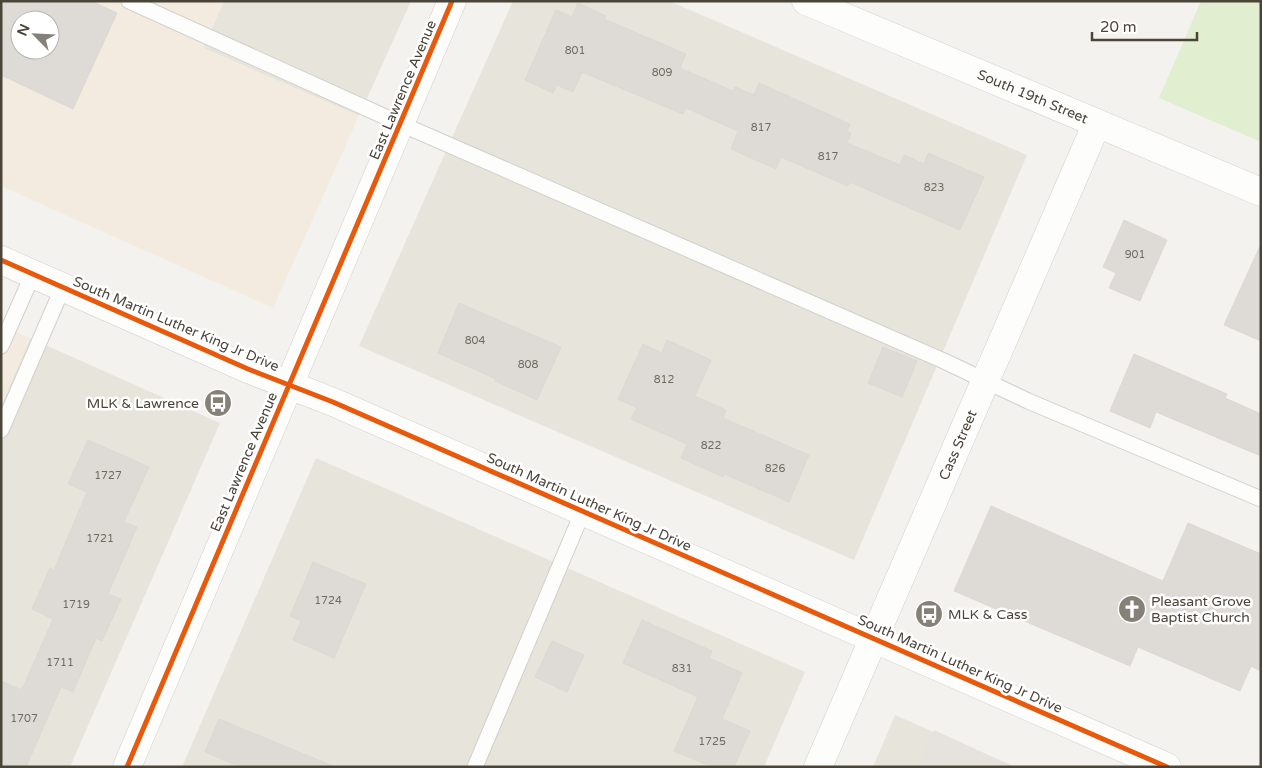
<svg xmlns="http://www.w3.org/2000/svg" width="1262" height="768" font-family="'Varela Round',sans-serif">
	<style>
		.residential { fill: #e7e4dc }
		.commercial { fill: #f3ebdf; fill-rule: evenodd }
		.green { fill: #e1eecf }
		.parking { fill: #e6e3df }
		.building { fill: #dedbd6; stroke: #dcd9d4; fill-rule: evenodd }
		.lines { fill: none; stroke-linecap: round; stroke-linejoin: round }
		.service-casing { stroke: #d2d0cb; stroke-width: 17 }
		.minor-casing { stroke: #d2d0cb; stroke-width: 29 }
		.tertiary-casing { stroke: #d2d0cb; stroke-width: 29 }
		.service { stroke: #fdfdfc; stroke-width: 15 }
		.minor { stroke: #fdfdfc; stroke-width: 28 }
		.tertiary { stroke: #fdfdfc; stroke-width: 28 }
		.cycleway-casing { stroke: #fff; stroke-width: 8 }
		.cycleway { stroke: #e8590c; stroke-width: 5 }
		.labels { text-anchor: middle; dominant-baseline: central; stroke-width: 5; stroke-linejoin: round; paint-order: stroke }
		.number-label { font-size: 11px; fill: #706a61 }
		.street-label { font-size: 14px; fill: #4b4439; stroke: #fff }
		.poi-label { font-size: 14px; fill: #4b4439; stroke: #fff; text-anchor: start }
	</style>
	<rect width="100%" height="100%" fill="#f4f2ee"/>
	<g class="residential">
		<polygon points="224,1 411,1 359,116 203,48"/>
		<polygon points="513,1 669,1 1027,155 854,560 359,346"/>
		<polygon points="30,338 220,423 70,767 1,767 1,406"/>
		<polygon points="316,458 805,672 764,767 182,767"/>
		<polygon points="895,715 1013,767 873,767"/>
	</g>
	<g class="commercial">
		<path d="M1 1H224L203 48 359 116 273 308 1 186ZM20 20H50V50H20Z"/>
		<polygon points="1,325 30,338 1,406"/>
	</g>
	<polygon class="green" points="1201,1 1261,1 1261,142 1159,98"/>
	<polygon class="parking" points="934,730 1015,767 918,767"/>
	<g class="building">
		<path d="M1 1H91L117 13 73 109 1 75ZM20 20H50V50H20Z"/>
		<polygon points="578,3 606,16 604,19 686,54 680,68 733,91 735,87 754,95 759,83 850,124 847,131 851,133 847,143 900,165 904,155 924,164 928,153 984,177 960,230 850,182 848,186 781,157 776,169 731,149 738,131 686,108 683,114 582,72 573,92 557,85 553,93 525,80 556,10 572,17"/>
		<polygon points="1124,220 1167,240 1140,301 1109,288 1116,273 1103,267"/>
		<polygon points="1261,244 1261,341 1224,325"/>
		<polygon points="459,303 561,347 537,400 495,381 496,379 438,353"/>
		<polygon points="667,340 711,360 695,396 726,410 723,418 809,455 789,502 724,474 723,477 681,458 687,444 631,419 637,408 618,399 643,344 662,353"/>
		<polygon points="883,347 917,361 902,397 868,383"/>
		<polygon points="1134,354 1227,394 1225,398 1261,414 1261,456 1156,412 1150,428 1110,411"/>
		<polygon points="88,440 149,467 124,522 137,527 108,594 121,599 102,641 96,638 73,692 61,687 26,767 1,767 1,681 22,690 53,619 32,609 50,568 54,570 87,492 68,484"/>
		<polygon points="991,506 1163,581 1188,523 1261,554 1261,671 1251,666 1240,691 1138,647 1130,666 954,591"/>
		<polygon points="313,562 366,584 334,658 293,640 301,621 290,616"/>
		<polygon points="642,620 712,651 709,658 742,673 722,719 750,731 734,767 712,767 674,751 698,697 623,663"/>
		<polygon points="552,641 584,655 567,692 535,677"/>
		<polygon points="219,719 333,766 333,767 240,767 205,752"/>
	</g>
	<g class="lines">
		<g class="service-casing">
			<g id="service">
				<polyline points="129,1 401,124 944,361 1028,401 1261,499"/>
				<polyline points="1,346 33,274"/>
				<polyline points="1,430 63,287"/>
				<polyline points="475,767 583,511"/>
			</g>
		</g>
		<g class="minor-casing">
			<g id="minor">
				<path id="s1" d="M806 1 1261 192"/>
				<polyline points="127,767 452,1"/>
				<path id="s2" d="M818 767 1097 123"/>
			</g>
		</g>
		<g class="tertiary-casing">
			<polyline id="tertiary" points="1,260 248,369 333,402 1167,767"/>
		</g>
		<use href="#service" class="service"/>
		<use href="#minor" class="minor"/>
		<use href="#tertiary" class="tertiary"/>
		<g class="cycleway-casing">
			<g id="cycleway">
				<polyline points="1,260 248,369 333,402 1167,767"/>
				<polyline points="127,767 452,1"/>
			</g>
		</g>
		<use href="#cycleway" class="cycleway"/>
	</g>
	<defs>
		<g id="bus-disc" transform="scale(1.4375)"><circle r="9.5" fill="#868178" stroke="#fff"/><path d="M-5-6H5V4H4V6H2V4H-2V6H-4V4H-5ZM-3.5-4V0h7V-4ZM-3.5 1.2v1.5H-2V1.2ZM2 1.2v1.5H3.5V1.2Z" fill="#fff"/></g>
		<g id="church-disc" transform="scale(1.4375)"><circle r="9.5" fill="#868178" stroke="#fff"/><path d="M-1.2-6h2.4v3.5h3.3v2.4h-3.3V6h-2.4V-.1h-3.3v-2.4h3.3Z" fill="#fff"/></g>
	</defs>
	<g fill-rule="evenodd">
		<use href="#bus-disc" x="218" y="403"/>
		<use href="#church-disc" x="1132" y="609"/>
		<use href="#bus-disc" x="929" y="614"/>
	</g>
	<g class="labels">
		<g class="number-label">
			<text x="575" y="50">801</text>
			<text x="662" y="72">809</text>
			<text x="761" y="127">817</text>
			<text x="828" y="156">817</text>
			<text x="934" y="187">823</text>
			<text x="1135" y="254">901</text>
			<text x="475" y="340">804</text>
			<text x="528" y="364">808</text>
			<text x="664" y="379">812</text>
			<text x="711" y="445">822</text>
			<text x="775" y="468">826</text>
			<text x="108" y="475">1727</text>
			<text x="100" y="538">1721</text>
			<text x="328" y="600">1724</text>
			<text x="76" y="604">1719</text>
			<text x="60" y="662">1711</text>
			<text x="682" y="668">831</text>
			<text x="24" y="718">1707</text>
			<text x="712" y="741">1725</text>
		</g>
		<g class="street-label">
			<text transform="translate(403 90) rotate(-67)">East Lawrence Avenue</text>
			<text stroke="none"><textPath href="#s1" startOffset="246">South 19th Street</textPath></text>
			<text transform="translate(176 324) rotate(23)">South Martin Luther King Jr Drive</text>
			<text stroke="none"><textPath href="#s2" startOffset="351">Cass Street</textPath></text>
			<text transform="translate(244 462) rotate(-67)">East Lawrence Avenue</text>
			<text transform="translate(589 502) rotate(24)">South Martin Luther King Jr Drive</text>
			<text transform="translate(960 664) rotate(24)">South Martin Luther King Jr Drive</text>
		</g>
		<g class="poi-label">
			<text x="199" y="403" text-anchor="end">MLK &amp; Lawrence</text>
			<text x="1151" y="601">Pleasant Grove<tspan x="1151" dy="16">Baptist Church</tspan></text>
			<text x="948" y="614">MLK &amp; Cass</text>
		</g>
	</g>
	<rect width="1262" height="768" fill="none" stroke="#4b4439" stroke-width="5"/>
	<g transform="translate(35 35) rotate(294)"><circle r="24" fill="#ffffff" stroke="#b7b4b0"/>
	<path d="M0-4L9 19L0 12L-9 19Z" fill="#868178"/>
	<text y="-8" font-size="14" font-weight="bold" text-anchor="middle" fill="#4b4439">N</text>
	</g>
	<path d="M1092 32v8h105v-8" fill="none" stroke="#4b4439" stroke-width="2.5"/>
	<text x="1100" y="32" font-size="15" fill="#4b4439" stroke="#ffffff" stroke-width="4" paint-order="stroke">20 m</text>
</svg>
